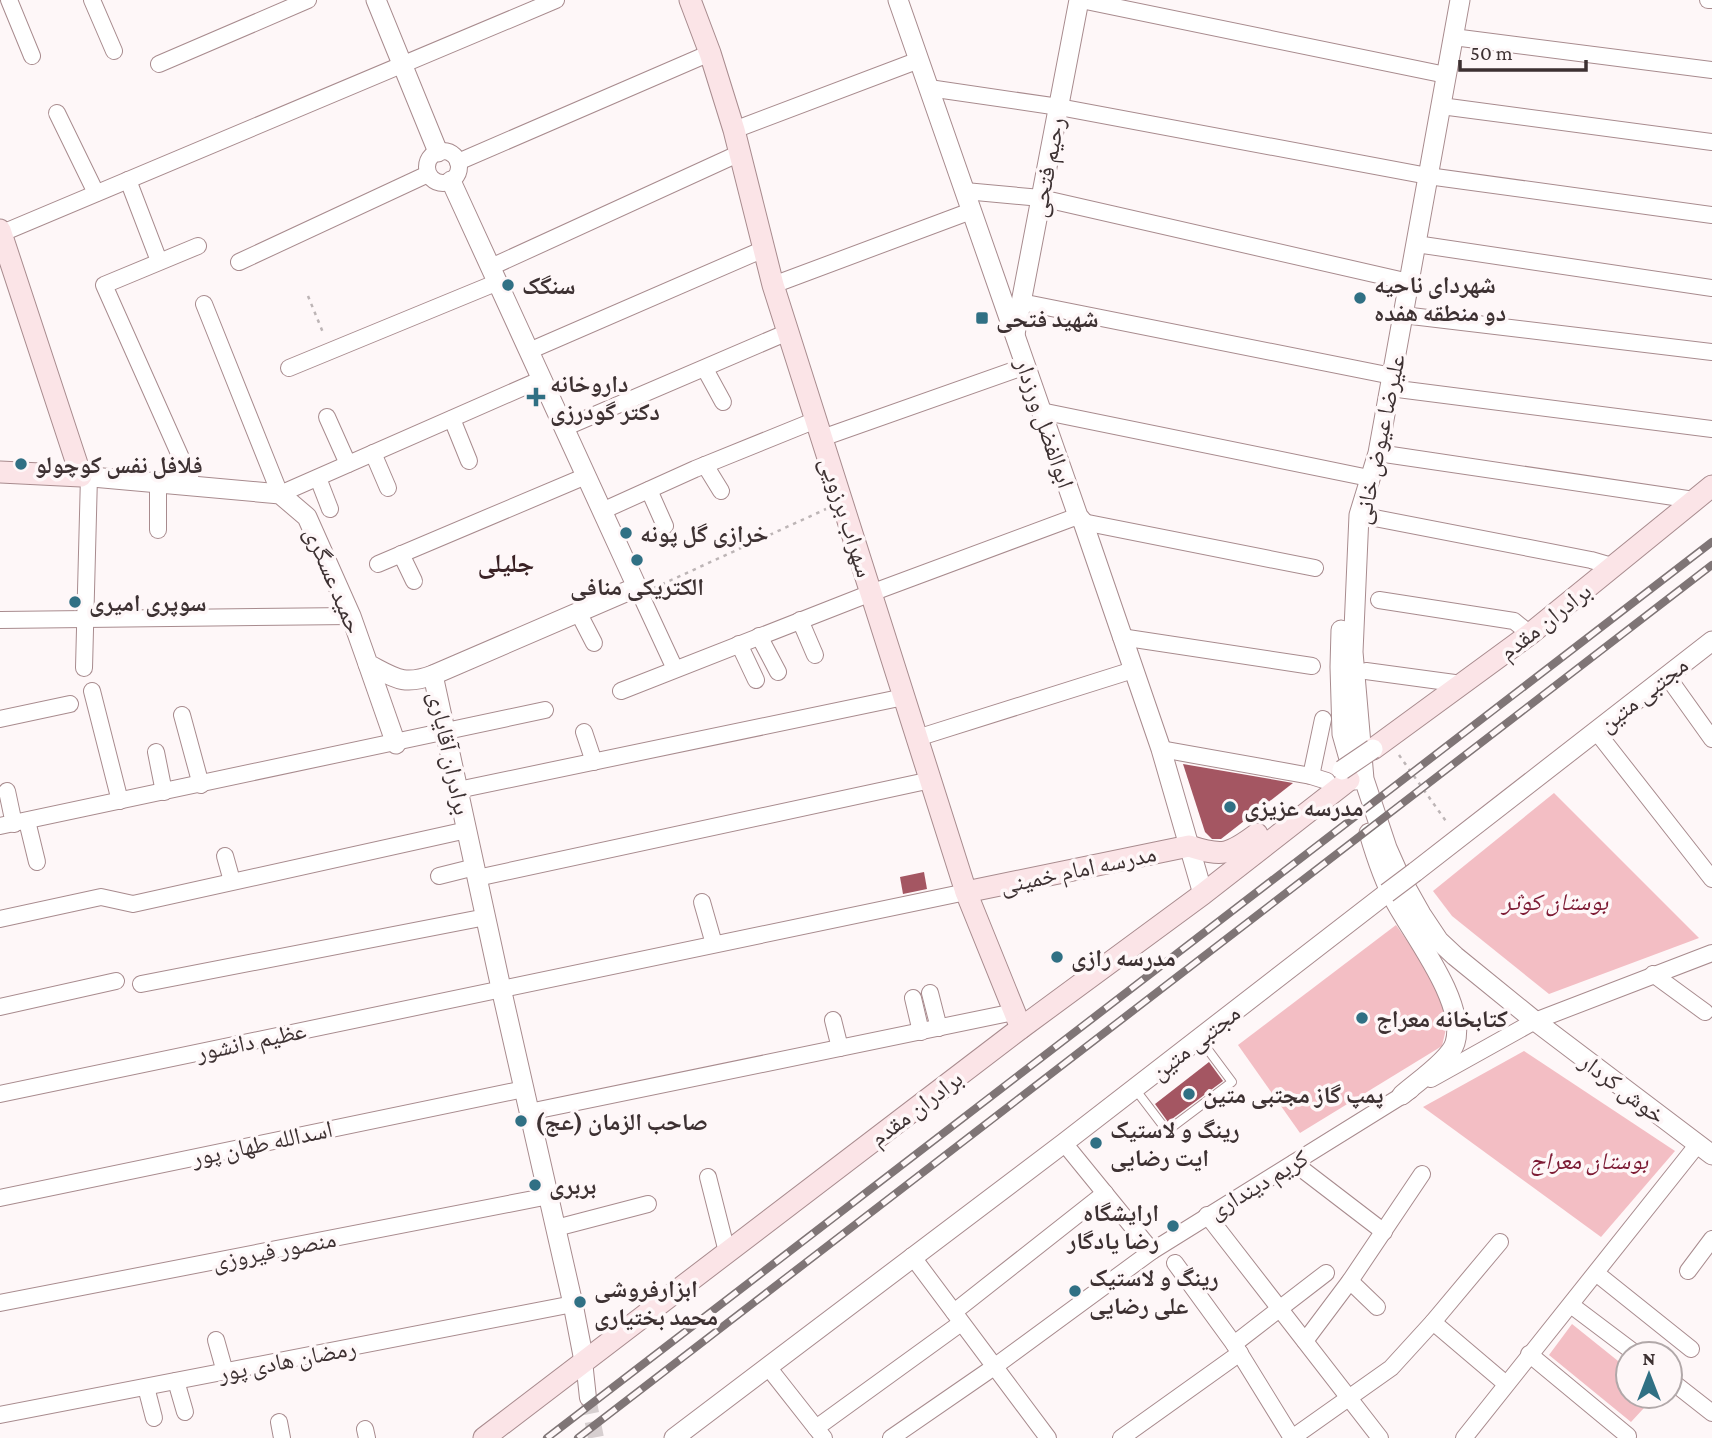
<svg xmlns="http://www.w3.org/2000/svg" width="1712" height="1438" font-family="'Crimson Pro','Noto Naskh Arabic',serif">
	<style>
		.green { fill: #f3bec4 }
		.building { fill: #a45662 }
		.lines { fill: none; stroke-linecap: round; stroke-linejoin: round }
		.minor-tunnel { stroke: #d7cfd0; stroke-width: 16; stroke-dasharray: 16 8; stroke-linecap: butt }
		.service-casing { stroke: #a88b8e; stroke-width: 10 }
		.minor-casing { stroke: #a88b8e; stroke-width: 18 }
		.tertiary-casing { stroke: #a88b8e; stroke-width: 21 }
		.secondary-casing { stroke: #a88b8e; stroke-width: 23 }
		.path { stroke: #bdb5b6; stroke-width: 2.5; stroke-dasharray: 3.5 5; stroke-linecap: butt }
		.service { stroke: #fff; stroke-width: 8 }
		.minor { stroke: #fff; stroke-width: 16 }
		.tertiary { stroke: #fff; stroke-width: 19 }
		.secondary { stroke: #fbe4e7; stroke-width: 21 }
		.rail-casing { stroke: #7f7576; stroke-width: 8 }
		.rail { stroke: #fef7f8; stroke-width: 5; stroke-dasharray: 16; stroke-linecap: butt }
		.tertiary-bridge-casing { stroke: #a88b8e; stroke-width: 21; stroke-linecap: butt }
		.tertiary-bridge { stroke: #fff; stroke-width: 19 }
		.poi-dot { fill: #307084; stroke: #fef7f8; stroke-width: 2.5 }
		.labels { text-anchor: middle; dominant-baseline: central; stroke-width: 7; stroke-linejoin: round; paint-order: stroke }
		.street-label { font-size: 24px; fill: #3d3132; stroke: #fef7f8 }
		.poi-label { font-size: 24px; font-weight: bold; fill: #3d3132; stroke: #fef7f8; text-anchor: start }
		.park-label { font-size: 24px; font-style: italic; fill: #7d1b34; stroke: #fef7f8 }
		.neighbourhood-label { font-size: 26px; font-weight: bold; fill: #3a2225; stroke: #fef7f8 }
	</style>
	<rect width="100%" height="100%" fill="#fef7f8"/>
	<g class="green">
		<polygon points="1554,793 1699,938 1549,994 1452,916 1433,891"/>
		<polygon points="1396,925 1437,983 1448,1020 1442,1046 1300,1133 1238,1045"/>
		<polygon points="1524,1051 1675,1151 1601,1237 1423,1107"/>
		<polygon points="1572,1324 1628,1369 1628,1396 1655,1396 1631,1422 1549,1355"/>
	</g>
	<g class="building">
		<polygon points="1183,764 1293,783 1221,839 1212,839 1205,832"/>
		<polygon points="924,872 927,889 903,894 900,877"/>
		<polygon points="1209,1062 1223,1081 1168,1122 1155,1104"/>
	</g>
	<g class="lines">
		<polyline class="minor-tunnel" points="588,1398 596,1438"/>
		<g class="service-casing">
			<polyline id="service" points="1135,1089 1167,1131 1232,1082 1200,1039"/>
		</g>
		<g class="minor-casing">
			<g id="minor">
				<polyline points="9,0 32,56"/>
				<polyline points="92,0 114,51"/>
				<polyline points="1081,0 1446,75"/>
				<polyline points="1708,0 1712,0"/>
				<polyline points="1453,37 1712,70"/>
				<polyline points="159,64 308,0"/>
				<polyline points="929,88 1059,107 1428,176 1712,215"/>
				<polyline points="1441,106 1712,142"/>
				<polyline points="57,113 96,193"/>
				<polyline points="734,130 919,60"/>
				<circle cx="443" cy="167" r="16"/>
				<polyline points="458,162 710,53"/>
				<polyline points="128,180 159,261"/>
				<polyline points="965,191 1041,198 1409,282"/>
				<polyline points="0,234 556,0"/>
				<polyline points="1416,244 1712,288"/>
				<polyline points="239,262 428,174"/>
				<polyline points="491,267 740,153"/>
				<polyline points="773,285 971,211"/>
				<polyline points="1021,302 1392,376"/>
				<polyline points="204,304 280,494 542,379"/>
				<polyline points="1403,315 1712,352"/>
				<polyline points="529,351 764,249"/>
				<polyline points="289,368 498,282"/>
				<polyline points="705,369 723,402"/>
				<polyline points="1390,388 1712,429"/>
				<polyline points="1041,411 1369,478"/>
				<polyline points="327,417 348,464"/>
				<polyline points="452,419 469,461"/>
				<polyline points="564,428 788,332"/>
				<polyline points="822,438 1026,366"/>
				<polyline points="373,453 388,488"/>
				<polyline points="1378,453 1694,500"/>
				<polyline points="705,465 721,491"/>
				<polyline points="318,478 330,509"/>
				<polyline points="194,487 104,285 198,246"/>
				<polyline points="649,490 665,526"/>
				<polyline points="602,511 695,469 816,420"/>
				<polyline points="1359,515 1591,560 1615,567"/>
				<polyline points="1083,522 1315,568"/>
				<polyline points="158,530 158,482"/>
				<polyline points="401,554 414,581"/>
				<polyline points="378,564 586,476"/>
				<polyline points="637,587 675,669"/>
				<polyline points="1379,600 1514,621 1530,634"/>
				<polyline points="578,612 594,643"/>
				<polyline points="0,620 351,616"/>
				<polyline points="800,620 815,655"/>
				<polyline points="759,636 778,672"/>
				<polyline points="1121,637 1312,666"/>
				<polyline points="739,644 756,680"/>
				<polyline points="84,668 89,476"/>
				<polyline points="1366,671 1462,684"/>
				<polyline points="1667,676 1712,739"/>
				<polyline points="92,691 120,801"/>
				<polyline points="621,691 871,593 1078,516"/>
				<polyline points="182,715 201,785"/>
				<polyline points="0,719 70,704"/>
				<polyline points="1596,731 1712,879"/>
				<polyline points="584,732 594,762"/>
				<polyline points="917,738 1133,670"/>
				<polyline points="1161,749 1311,776 1327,781"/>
				<polyline points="156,752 164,792"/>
				<polyline points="1311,776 1323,719"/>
				<polyline points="458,790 904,697"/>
				<polyline points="7,791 14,824"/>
				<polyline points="27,821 37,862"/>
				<polyline points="0,826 545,710"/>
				<polyline points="225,856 232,881"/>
				<polyline points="439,876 475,867"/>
				<polyline points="477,878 931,780"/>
				<polyline points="702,902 714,944"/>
				<polyline points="0,919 101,897 133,904 467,830"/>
				<polyline points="1653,974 1705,1012"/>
				<polyline points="141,984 486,917"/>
				<polyline points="930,993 939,1028"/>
				<polyline points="913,998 921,1032"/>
				<polyline points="0,1007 116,981"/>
				<polyline points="833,1020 840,1048"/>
				<polyline points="1431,1079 1535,1021 1712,953"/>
				<polyline points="0,1094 966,892"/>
				<polyline points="529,1112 1014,1012"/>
				<polyline points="1064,1143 1152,1251"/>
				<polyline points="1294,1163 1384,1232"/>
				<polyline points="708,1177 727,1252"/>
				<polyline points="0,1198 524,1089"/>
				<polyline points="1207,1215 1380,1438"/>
				<polyline points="556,1228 648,1204"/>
				<polyline points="912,1256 1048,1438"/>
				<polyline points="1175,1263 1234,1344 1292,1438"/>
				<polyline points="1688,1271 1712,1239"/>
				<polyline points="1596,1273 1691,1349"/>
				<polyline points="1350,1281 1377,1307"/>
				<polyline points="0,1303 549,1196"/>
				<polyline points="1571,1305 1636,1354"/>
				<polyline points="954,1312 1105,1193"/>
				<polyline points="1433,1322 1506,1384"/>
				<polyline points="216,1340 225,1372"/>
				<polyline points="1305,1341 1350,1281 1422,1174"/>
				<polyline points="1234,1344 1326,1273"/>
				<polyline points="1529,1354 1628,1436"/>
				<polyline points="584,1361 588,1398"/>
				<polyline points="768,1367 816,1428"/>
				<polyline points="1670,1380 1712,1413"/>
				<polyline points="176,1381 185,1412"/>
				<polyline points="146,1387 154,1418"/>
				<polyline points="0,1415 573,1304"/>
				<polyline points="279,1422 282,1438"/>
				<polyline points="365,1429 367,1438"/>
				<polyline points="824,1438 816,1428 961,1323"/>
				<polyline points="891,1438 994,1367 1152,1251 1411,1090"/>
				<polyline points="1121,1438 1240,1353"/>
				<polyline points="1292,1438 1391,1368 1433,1322 1500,1242"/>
				<polyline points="1464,1438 1698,1144"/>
			</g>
		</g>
		<g class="tertiary-casing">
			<g id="tertiary">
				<polyline points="376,0 438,152"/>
				<polyline points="898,0 1078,516 1083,522 1161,749 1203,894"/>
				<polyline points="1460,0 1378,453 1359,515 1353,652 1364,779 1387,848 1399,875 1421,914 1439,941 1455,956 1535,1021 1712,1155"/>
				<polyline points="1015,334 1079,0"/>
				<path d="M81 476 280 494 307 517 351 616 368 664C395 678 403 686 433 675L637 587 451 181"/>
				<polyline points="1341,630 1340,667 1342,734 1355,780"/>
				<polyline points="368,664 396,744"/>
				<polyline points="433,675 501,988 573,1304 584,1361"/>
				<path d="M1369 833C1376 857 1384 881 1396 903 1414 936 1467 1004 1455 1043 1450 1060 1415 1083 1402 1095"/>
				<polyline points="1415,872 1712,641"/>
				<polyline points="674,1438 1064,1143 1387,893"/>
			</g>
		</g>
		<g class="secondary-casing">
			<g id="secondary">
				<polyline points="690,0 710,53 734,130 773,285 966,892 1021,1028"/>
				<polyline points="0,230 81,476 0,472"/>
				<polyline points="1373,749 1530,634 1712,486"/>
				<path d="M966 892 1189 846C1223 857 1229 855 1257 834"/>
				<polyline points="484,1438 1021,1028 1203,894 1349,780"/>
			</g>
		</g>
		<g class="path">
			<polyline points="308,296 324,335"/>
			<polyline points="654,588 826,509"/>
			<polyline points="1399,755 1448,824"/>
		</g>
		<use href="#service" class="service"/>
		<use href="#minor" class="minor"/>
		<use href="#tertiary" class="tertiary"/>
		<use href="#secondary" class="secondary"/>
		<g class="rail-casing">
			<g id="rail">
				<polyline points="547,1438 1712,542"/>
				<polyline points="578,1438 1712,565"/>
			</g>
		</g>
		<use href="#rail" class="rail"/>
		<g class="tertiary-bridge-casing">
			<g id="tertiary-bridge">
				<polyline points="1342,770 1373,749"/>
				<polyline points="1387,893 1415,872"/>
			</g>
		</g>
		<use href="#tertiary-bridge" class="tertiary-bridge"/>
	</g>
	<g class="poi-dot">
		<circle cx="508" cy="285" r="7"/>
		<circle cx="1360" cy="298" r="7"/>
		<rect x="975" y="311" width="14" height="14" rx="3.5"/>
		<path d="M532.5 386.5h7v7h7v7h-7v7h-7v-7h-7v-7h7z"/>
		<circle cx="21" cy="464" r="7"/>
		<circle cx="626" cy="533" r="7"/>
		<circle cx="637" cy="560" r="7"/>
		<circle cx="75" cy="602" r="7"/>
		<circle cx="1230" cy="807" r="7"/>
		<circle cx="1057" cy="957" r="7"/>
		<circle cx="1362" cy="1018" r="7"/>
		<circle cx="1189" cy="1094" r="7"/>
		<circle cx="521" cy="1121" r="7"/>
		<circle cx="1096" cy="1143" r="7"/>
		<circle cx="535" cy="1185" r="7"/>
		<circle cx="1173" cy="1226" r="7"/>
		<circle cx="1075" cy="1291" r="7"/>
		<circle cx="580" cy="1302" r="7"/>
	</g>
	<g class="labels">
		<g class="street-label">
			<text transform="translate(1047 167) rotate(-79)">رحیم فتحی</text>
			<text transform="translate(1045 423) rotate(71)">ابوالفضل ورزدار</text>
			<text transform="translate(1379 439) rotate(-78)">علیرضا عیوض خانی</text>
			<text transform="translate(847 517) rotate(72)">سهراب برزویی</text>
			<text transform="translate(334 580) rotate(67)">حمید عسگری</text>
			<text transform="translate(1545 621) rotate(-38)">برادران مقدم</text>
			<text transform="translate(1643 694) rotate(-38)">مجتبی متین</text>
			<text transform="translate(450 753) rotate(78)">برادران آقایاری</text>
			<text transform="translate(1078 869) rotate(-12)">مدرسه امام خمینی</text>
			<text transform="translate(251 1041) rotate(-12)">عظیم دانشور</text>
			<text transform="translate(1195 1042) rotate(-38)">مجتبی متین</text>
			<text transform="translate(1623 1088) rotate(37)">خوش کردار</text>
			<text transform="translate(916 1108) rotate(-37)">برادران مقدم</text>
			<text transform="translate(262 1143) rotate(-12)">اسدالله طهان پور</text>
			<text transform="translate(1258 1184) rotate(-31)">کریم دینداری</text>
			<text transform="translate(274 1250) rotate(-11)">منصور فیروزی</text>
			<text transform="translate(287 1360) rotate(-11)">رمضان هادی پور</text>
		</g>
		<g class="poi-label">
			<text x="1374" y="284">شهردای ناحیه<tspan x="1374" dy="28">دو منطقه هفده</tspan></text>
			<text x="522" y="285">سنگک</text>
			<text x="996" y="318">شهید فتحی</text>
			<text x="550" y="383">داروخانه<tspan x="550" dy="28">دکتر گودرزی</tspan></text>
			<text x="35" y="464">فلافل نفس کوچولو</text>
			<text x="640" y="533">خرازی گل پونه</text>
			<text x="637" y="586" text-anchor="middle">الکتریکی منافی</text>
			<text x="89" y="602">سوپری امیری</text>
			<text x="1244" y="807">مدرسه عزیزی</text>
			<text x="1071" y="957">مدرسه رازی</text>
			<text x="1376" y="1018">کتابخانه معراج</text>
			<text x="1203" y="1094">پمپ گاز مجتبی متین</text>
			<text x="535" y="1121">صاحب الزمان (عج)</text>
			<text x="1110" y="1129">رینگ و لاستیک<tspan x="1110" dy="28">ایت رضایی</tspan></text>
			<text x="549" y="1185">بربری</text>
			<text x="1159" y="1212" text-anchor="end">ارایشگاه<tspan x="1159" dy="28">رضا یادگار</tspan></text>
			<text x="1089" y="1277">رینگ و لاستیک<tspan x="1089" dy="28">علی رضایی</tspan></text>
			<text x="594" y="1288">ابزارفروشی<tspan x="594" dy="28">محمد بختیاری</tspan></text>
		</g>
		<g class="park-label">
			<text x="1555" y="901">بوستان کوثر</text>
			<text x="1589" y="1160">بوستان معراج</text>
		</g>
		<g class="neighbourhood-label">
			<text x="506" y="563">جلیلی</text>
		</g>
	</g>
	<g transform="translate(1649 1375)"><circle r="33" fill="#fef7f8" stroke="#b1a8a9" stroke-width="2"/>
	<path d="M0-5L12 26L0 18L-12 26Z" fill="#307084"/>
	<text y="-10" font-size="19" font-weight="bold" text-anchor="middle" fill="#3d3132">N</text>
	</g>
	<path d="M1460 60v10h126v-10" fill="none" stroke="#3d3132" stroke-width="3.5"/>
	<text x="1470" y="60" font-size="21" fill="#3d3132" stroke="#fef7f8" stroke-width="5" paint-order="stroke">50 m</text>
</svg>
